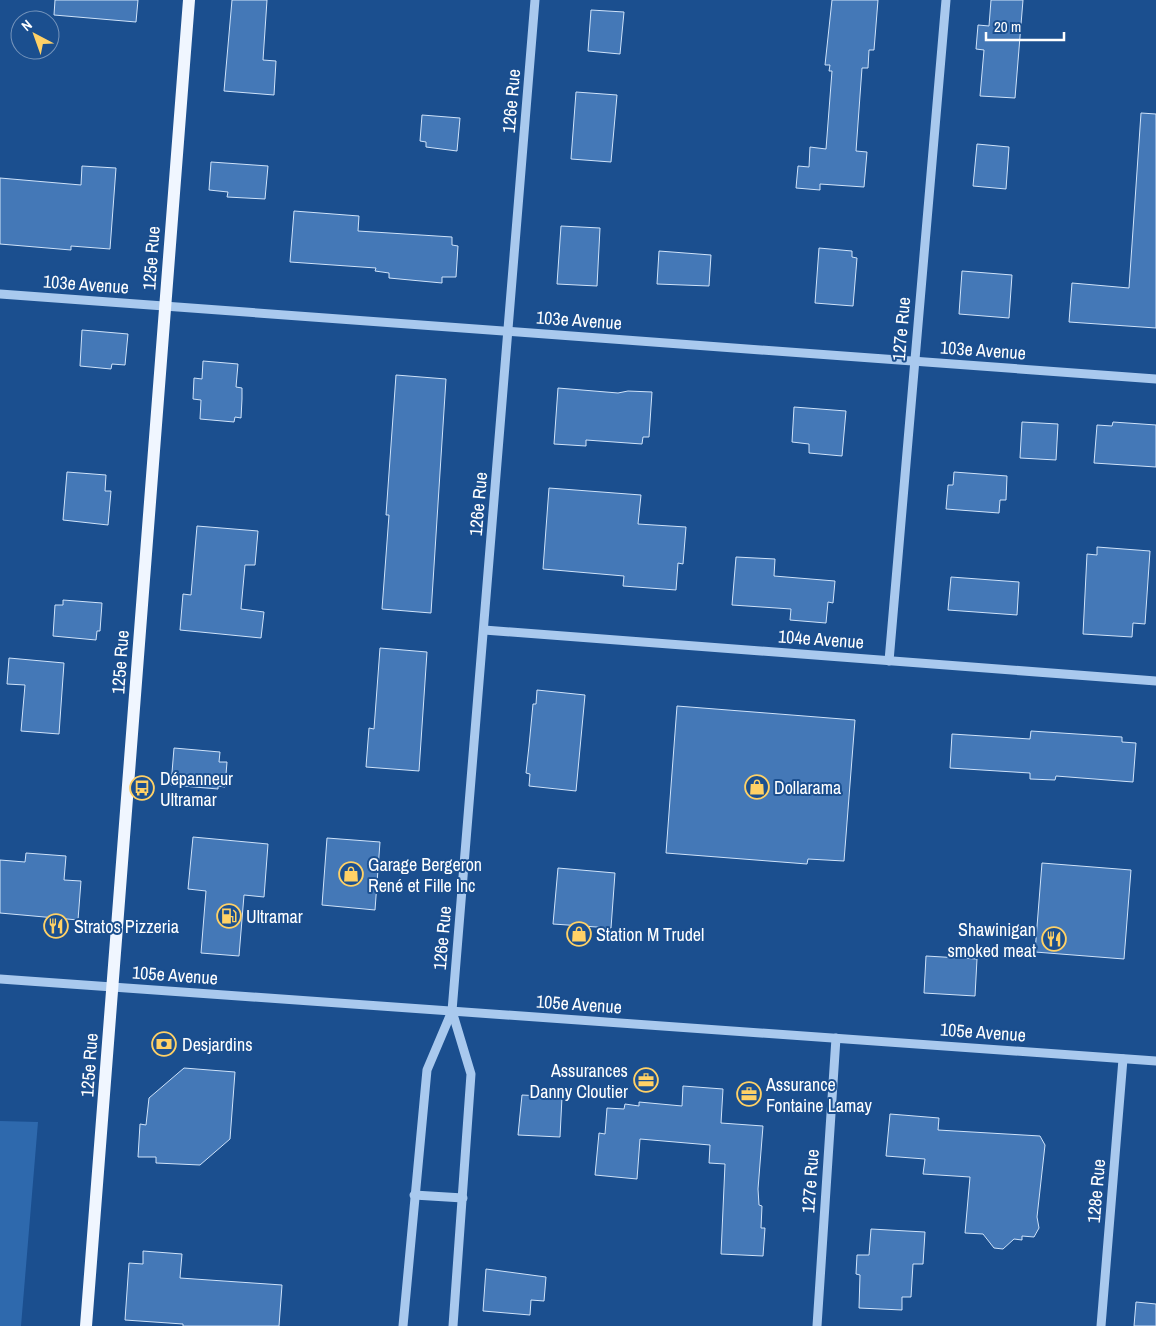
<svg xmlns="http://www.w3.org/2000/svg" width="1156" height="1326" font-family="'Archivo Narrow',sans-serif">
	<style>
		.green { fill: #2e69ad }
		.building { fill: #4478b7; stroke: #cfe3fa }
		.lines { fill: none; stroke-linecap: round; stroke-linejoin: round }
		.minor { stroke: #a9c9ee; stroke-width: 9 }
		.major { stroke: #f0f6ff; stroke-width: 12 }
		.labels { text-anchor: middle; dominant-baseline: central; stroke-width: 4; stroke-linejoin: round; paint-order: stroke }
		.street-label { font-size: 18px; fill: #fff; stroke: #1b4f8f }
		.poi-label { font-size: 18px; fill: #fff; stroke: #1b4f8f; text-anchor: start }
	</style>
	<rect width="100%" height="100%" fill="#1b4f8f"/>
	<polygon class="green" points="0,1121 38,1122 21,1326 0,1326"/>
	<g class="building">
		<polygon points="55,0 138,0 136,22 54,15"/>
		<polygon points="232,0 267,0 263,60 276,61 274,95 224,91"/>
		<polygon points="832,0 878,0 874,50 869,50 868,68 862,68 856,151 867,152 864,187 820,184 820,190 796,188 798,166 809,167 810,147 826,149 832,71 829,71 830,65 825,65"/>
		<polygon points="991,0 1023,0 1015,98 980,96 984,50 976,49 978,25 989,26"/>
		<polygon points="591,10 624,12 620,54 588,51"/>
		<polygon points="576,92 617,95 611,162 571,159"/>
		<polygon points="1141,113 1156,114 1156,328 1069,322 1072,283 1129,288"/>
		<polygon points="422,115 460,118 457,151 426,147 426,142 420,141"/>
		<polygon points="977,144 1009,147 1006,189 973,186"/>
		<polygon points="211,162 268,166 265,199 227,197 228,192 209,190"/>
		<polygon points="82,166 116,168 110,249 71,246 71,250 0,244 0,178 81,185"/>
		<polygon points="294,211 359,216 358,231 452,237 452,245 458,246 456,277 442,277 442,283 389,278 389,273 375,271 376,268 290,262"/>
		<polygon points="561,226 600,228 597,286 557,284"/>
		<polygon points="819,248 852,251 852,257 857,258 853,306 815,303"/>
		<polygon points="659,251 711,255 709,286 657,284"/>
		<polygon points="962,271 1012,275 1009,318 959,314"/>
		<polygon points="82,330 128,334 125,365 112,364 111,369 80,366"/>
		<polygon points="203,361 238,364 236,387 242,388 242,399 241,418 235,417 234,422 200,419 201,400 193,399 194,378 202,379"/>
		<polygon points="396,375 446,379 431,613 382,609 389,515 386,515"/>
		<polygon points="558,388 618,393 628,391 652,392 649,437 643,437 642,444 586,440 586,446 554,444"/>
		<polygon points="794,407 846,411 842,456 809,453 809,444 792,442"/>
		<polygon points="1022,422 1058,424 1056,460 1020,458"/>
		<polygon points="1113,422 1156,425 1156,467 1094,463 1097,425 1112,426"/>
		<polygon points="67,472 106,475 105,491 111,491 108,525 63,520"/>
		<polygon points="954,472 1007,476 1006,500 1000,500 999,513 946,509 948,485 953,485"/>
		<polygon points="549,488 641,495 638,524 686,527 683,564 678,563 676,590 623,586 624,576 543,569"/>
		<polygon points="197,526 258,531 255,565 245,565 241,609 264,612 261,638 180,630 183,594 191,595"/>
		<polygon points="1097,547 1150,551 1145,624 1133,623 1132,637 1083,634 1087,554 1097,555"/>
		<polygon points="736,557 775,559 774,576 835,581 833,603 828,602 826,623 790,620 791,609 732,605"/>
		<polygon points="951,577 1019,582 1017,615 948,610"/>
		<polygon points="63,600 102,603 100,631 97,631 96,640 53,636 55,605 63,605"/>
		<polygon points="380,648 427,652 419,771 366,767 369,728 374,729"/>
		<polygon points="9,658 64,663 59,734 21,731 25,685 7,684"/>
		<polygon points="537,690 585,695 576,791 529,786 530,774 526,773 529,746 533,704 536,704"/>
		<polygon points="677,706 855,720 844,861 808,859 807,864 666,853"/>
		<polygon points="1031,731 1122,737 1122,742 1136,743 1133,782 1056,776 1055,780 1030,779 1030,773 950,768 952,734 1030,739"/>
		<polygon points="174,748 220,752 219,762 227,762 225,787 218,786 218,789 171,785"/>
		<polygon points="193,837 268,844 264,897 244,895 239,956 201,953 206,891 188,889"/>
		<polygon points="327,838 380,842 375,910 322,905"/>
		<polygon points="26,853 66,856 64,880 81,881 78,920 0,913 0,860 25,862"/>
		<polygon points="1042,863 1131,870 1124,959 1035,952"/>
		<polygon points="558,868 615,873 611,928 553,924"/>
		<polygon points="926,956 977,959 975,996 924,993"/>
		<polygon points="184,1068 235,1072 230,1139 200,1165 156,1163 156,1157 138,1157 140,1124 146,1125 149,1098"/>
		<polygon points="683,1086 723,1089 721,1123 763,1126 758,1189 759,1205 762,1206 761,1228 765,1228 763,1256 721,1254 725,1164 709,1163 710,1145 640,1139 637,1179 595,1175 599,1133 605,1134 607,1108 624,1109 625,1104 639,1106 639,1102 682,1106"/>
		<polygon points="522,1095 562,1097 560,1137 518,1135"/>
		<polygon points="890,1114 939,1118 938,1130 1040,1136 1045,1145 1037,1217 1039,1228 1034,1237 1022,1236 1022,1240 1014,1239 1003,1249 994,1248 983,1234 965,1233 970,1177 923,1174 925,1159 886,1156"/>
		<polygon points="871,1229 925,1232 923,1264 913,1264 911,1297 902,1297 902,1310 859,1308 860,1275 856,1274 857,1255 869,1255"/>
		<polygon points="143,1251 182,1254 180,1278 282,1285 279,1326 183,1326 183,1324 125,1320 129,1263 143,1264"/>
		<polygon points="486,1269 546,1277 544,1301 531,1300 530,1315 483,1311"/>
		<polygon points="1136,1302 1156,1304 1156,1326 1134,1326"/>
	</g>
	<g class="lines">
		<g class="minor">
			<polyline points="0,294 1156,379"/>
			<polyline points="484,630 1156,681"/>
			<polyline points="889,661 946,0"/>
			<polyline points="0,979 1156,1061"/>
			<polyline points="452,1011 471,1074 453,1326"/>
			<polyline points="414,1195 463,1198"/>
			<polyline points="403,1326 427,1070 452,1011 535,0"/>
			<polyline points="817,1326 836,1038"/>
			<polyline points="1101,1326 1123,1059"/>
		</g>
		<polyline class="major" points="86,1326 189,0"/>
	</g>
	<defs>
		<g id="shop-ring" transform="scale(1.25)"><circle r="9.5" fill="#1b4f8f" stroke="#ffd166" stroke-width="1.5"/><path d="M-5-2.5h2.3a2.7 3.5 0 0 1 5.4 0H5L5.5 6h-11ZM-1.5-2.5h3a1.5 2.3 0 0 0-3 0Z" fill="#ffd166"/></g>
		<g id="bus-ring" transform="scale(1.25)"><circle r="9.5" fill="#1b4f8f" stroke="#ffd166" stroke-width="1.5"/><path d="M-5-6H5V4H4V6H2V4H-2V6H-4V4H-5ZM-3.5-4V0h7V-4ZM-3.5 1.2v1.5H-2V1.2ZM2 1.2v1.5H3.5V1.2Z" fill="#ffd166"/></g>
		<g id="fuel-ring" transform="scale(1.25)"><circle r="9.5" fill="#1b4f8f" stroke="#ffd166" stroke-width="1.5"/><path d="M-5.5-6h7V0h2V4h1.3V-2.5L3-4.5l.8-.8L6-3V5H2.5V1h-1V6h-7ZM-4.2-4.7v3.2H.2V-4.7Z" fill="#ffd166"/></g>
		<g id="restaurant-ring" transform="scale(1.25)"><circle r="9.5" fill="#1b4f8f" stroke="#ffd166" stroke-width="1.5"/><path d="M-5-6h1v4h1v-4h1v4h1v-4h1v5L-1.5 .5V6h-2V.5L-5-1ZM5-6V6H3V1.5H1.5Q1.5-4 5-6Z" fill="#ffd166"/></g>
		<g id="bank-ring" transform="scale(1.25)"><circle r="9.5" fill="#1b4f8f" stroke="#ffd166" stroke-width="1.5"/><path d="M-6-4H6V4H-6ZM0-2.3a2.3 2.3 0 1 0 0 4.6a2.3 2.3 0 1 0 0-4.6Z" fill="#ffd166"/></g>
		<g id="office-ring" transform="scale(1.25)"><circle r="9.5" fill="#1b4f8f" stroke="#ffd166" stroke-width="1.5"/><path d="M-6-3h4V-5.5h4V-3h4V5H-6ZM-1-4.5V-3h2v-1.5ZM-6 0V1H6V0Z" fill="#ffd166"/></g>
	</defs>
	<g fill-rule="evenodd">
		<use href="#shop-ring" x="757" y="787"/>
		<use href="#bus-ring" x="142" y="788"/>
		<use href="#shop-ring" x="351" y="874"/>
		<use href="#fuel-ring" x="229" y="916"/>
		<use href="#restaurant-ring" x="56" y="926"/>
		<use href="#shop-ring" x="579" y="934"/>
		<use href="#restaurant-ring" x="1054" y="939"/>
		<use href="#bank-ring" x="164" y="1044"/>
		<use href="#office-ring" x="646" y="1080"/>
		<use href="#office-ring" x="749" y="1094"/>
	</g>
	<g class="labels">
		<g class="street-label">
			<text transform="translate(511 101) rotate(-85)">126e Rue</text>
			<text transform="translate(151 258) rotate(-86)">125e Rue</text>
			<text transform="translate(86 284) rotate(4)">103e Avenue</text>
			<text transform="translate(579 320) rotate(4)">103e Avenue</text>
			<text transform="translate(901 329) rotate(-85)">127e Rue</text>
			<text transform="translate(983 350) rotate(4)">103e Avenue</text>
			<text transform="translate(478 504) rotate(-85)">126e Rue</text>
			<text transform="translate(821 639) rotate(4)">104e Avenue</text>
			<text transform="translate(120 662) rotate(-86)">125e Rue</text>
			<text transform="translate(442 938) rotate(-85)">126e Rue</text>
			<text transform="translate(175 975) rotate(4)">105e Avenue</text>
			<text transform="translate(579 1004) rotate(4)">105e Avenue</text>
			<text transform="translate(983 1032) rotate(4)">105e Avenue</text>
			<text transform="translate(89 1065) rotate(-86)">125e Rue</text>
			<text transform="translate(810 1181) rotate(-86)">127e Rue</text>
			<text transform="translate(1096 1191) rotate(-85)">128e Rue</text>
		</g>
		<g class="poi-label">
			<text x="160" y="778">Dépanneur<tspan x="160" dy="21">Ultramar</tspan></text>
			<text x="774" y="787">Dollarama</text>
			<text x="368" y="864">Garage Bergeron<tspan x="368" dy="21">René et Fille Inc</tspan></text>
			<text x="246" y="916">Ultramar</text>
			<text x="74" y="926">Stratos Pizzeria</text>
			<text x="1036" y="929" text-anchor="end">Shawinigan<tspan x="1036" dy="21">smoked meat</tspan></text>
			<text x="596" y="934">Station M Trudel</text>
			<text x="182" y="1044">Desjardins</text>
			<text x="628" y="1070" text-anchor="end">Assurances<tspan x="628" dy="21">Danny Cloutier</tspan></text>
			<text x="766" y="1084">Assurance<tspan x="766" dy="21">Fontaine Lamay</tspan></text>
		</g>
	</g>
	<g transform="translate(35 35) rotate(319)"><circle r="24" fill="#1b4f8f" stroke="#7695bc"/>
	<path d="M0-4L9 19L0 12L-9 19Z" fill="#ffd166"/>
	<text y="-8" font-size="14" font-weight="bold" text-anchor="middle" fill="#ffffff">N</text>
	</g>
	<path d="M986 32v8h78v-8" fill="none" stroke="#ffffff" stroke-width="2.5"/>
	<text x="994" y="32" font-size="15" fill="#ffffff" stroke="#1b4f8f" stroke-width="4" paint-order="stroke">20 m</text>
</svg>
